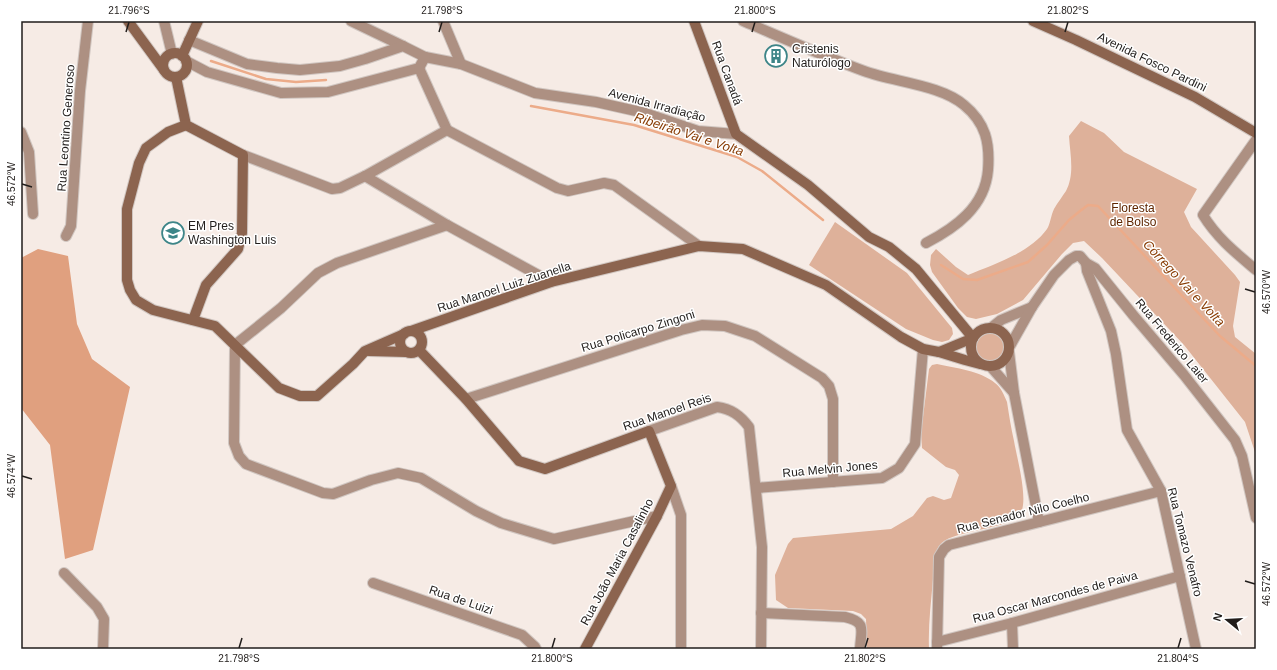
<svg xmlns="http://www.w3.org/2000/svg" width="1277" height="670" font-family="Arial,sans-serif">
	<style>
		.green { fill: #deb19a }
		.forest { fill: #e0a07f }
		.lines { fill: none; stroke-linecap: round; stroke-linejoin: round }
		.stream { stroke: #ecab89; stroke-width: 2.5 }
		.street-casing { stroke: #d0c6c1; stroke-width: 12 }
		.secondary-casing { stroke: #d0c6c1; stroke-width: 12 }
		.street { stroke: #ad9082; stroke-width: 10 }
		.secondary { stroke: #8c644f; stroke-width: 10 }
		.ticks { fill: none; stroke: #211d1b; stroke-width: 1.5 }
		.labels { text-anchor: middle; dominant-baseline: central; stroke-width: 3; stroke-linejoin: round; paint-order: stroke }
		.poi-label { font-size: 12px; fill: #211d1b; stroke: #fff; text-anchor: start }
		.street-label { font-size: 12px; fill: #211d1b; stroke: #fff }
		.park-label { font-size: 12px; fill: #5f2600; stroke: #fff }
		.water-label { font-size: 13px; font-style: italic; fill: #883c04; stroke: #fff }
		.neatline { fill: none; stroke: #211d1b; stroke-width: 1.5 }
		.ticks-label { font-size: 10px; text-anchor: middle; fill: #211d1b }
	</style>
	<rect width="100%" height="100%" fill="#f6ebe5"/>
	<g class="green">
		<path d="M1081 121 1104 133 1124 152 1197 189 1184 212 1191 227 1235 275 1240 282 1233 326 1235 337 1256 354V455L1245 422 1184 345 1102 258 1084 241 1073 243 1062 254 1023 300 997 314 976 319 967 317 958 308 932 272 930 265 931 255 936 249 956 267 968 275C994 264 1030 253 1047 229 1050 225 1051 215 1054 209 1058 202 1062 197 1066 191 1075 174 1070 154 1069 136Z"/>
		<polygon points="835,222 907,273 952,328 953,334 949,340 942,342 933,340 906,329 809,265"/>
		<circle cx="990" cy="347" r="14"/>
		<path d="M937 364C955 368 981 371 995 383 1001 387 1004 395 1007 402 1009 415 1011 428 1014 441 1017 458 1027 494 1022 510 1015 531 950 528 939 546 933 555 934 569 933 579 931 603 928 626 929 649H867L866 619 861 614 853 611 788 608 776 600 775 575 788 544 793 538 891 529 913 516 927 498 933 496 944 500 951 498 959 475 955 470 946 467 922 448 921 433 929 369 932 365Z"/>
	</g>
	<polygon class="forest" points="38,249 68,256 77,324 92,359 130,387 93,550 65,559 50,445 21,408 21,258"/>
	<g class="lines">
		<g class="stream">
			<polyline points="211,61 266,79 296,82 326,80"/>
			<polyline points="531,106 634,125 737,157 762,171 823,220"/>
			<polyline points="941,265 963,279 977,280 1028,262 1047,245 1069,220 1080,211 1088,205 1098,206 1220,336 1256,366"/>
		</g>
		<g class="street-casing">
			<g id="street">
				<polyline points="164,21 172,54"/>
				<polyline points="351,21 403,46"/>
				<polyline points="443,21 461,64"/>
				<path d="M743 21C783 38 823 56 864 71 894 82 941 85 964 105 986 123 990 143 988 170 985 207 955 228 926 243"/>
				<polyline points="425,57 461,64 535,93 596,102 645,113 698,131 736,134"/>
				<polyline points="186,61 207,72 281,93 328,92 419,68 425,57 403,46 365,59 340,66 300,70 277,68 247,64 189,40"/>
				<polyline points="419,68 447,130"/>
				<polyline points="21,132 29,152 33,214"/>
				<path d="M1256 140 1203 215C1217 238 1236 253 1256 270"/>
				<polyline points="243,155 332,189 340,188 365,176 447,130 557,188 568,191 604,183 614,185 699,246"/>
				<polyline points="365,176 447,225 551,282"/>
				<polyline points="447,225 337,263 318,273 281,308 235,345 234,443 239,456 246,464 323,493 333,494 371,480 398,473 421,478 476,511 501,523 554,539 657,516"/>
				<polyline points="66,236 71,226 80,91 88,21"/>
				<polyline points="1086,263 1087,271 1111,331 1116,354 1127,430 1161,491 1196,649"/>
				<polyline points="991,328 1001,320 1032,307"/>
				<polyline points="1010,346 1032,307 1054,275 1069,260 1076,256 1080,256 1086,263 1095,268 1133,315 1184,375 1235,440 1242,456 1256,518"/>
				<polyline points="1009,352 1014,393 1039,522"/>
				<polyline points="991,367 1014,393"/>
				<polyline points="466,399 681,330 702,325 725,326 755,336 822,378 829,386 833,399 833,482"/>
				<path d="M649 431 717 407C731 409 740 415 749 427L762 547 761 649"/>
				<polyline points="671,486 681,515 681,649"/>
				<polyline points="756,488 882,478 899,468 915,444 923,349"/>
				<polyline points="64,573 97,607 104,619 103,649"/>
				<polyline points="373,583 522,635 535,647 536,649"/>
				<path d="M761 613 845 617C867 622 861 630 860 649"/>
				<polyline points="1012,623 1013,649"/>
				<polyline points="937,642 1012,623 1180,576"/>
				<polyline points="937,649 939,557 944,549 949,545 1161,491"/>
			</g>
		</g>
		<g class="secondary-casing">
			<g id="secondary">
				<polyline points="128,21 164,70"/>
				<polyline points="694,21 736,134 808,185 869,237 889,247 916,269 973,338 939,352"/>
				<polyline points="1033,21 1076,40 1195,97 1256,133"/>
				<circle cx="175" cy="65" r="12"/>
				<polyline points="182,56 198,21"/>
				<polyline points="176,77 186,125 243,155 242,233 238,249 206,285 193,320"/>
				<polyline points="186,125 168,132 146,148 139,163 127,209 127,280 130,290 136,300 153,310 215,326 279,388 300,396 317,396 353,364 365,351 404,334"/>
				<circle cx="990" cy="347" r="19"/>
				<polyline points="411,331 551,282 699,246 743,249 826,285 901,337 923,349 939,352 965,360 980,364"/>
				<circle cx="411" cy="342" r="11"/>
				<polyline points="419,350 466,399 519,461 545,469 649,431 671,486 657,516 585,649"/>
				<polyline points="369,351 406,352"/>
			</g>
		</g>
		<use href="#street" class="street"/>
		<use href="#secondary" class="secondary"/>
	</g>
	<path class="ticks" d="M126 32 129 22M439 32 442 22M752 32 755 22M1065 32 1068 22M22 184 32 187M1245 289 1255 292M22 476 32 479M1245 581 1255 584M239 648 242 638M552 648 555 638M865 648 868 638M1178 648 1181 638"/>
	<defs>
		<g id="building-ring" transform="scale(1.15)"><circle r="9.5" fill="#fff" stroke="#3d8588" stroke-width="1.5"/><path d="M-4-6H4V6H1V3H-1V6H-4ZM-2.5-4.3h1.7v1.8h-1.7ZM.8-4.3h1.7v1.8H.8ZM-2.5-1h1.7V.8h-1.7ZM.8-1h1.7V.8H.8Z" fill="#3d8588"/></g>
		<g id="school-ring" transform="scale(1.15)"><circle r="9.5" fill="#fff" stroke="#3d8588" stroke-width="1.5"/><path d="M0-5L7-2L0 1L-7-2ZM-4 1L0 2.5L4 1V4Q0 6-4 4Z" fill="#3d8588"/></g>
	</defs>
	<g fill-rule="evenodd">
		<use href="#building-ring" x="776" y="56"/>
		<use href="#school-ring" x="173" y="233"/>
	</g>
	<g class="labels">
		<g class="poi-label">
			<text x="792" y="49">Cristenis<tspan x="792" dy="14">Naturólogo</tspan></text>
			<text x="188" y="226">EM Pres<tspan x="188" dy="14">Washington Luis</tspan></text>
		</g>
		<g class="street-label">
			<text transform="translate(1152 62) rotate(26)">Avenida Fosco Pardini</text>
			<text transform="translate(727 73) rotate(70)">Rua Canadá</text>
			<text transform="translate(657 105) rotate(15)">Avenida Irradiação</text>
			<text transform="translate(66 128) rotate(-86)">Rua Leontino Generoso</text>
			<text transform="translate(504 287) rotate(-18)">Rua Manoel Luiz Zuanella</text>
			<text transform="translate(638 331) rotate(-17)">Rua Policarpo Zingoni</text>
			<text transform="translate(1172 341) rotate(50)">Rua Frederico Laier</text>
			<text transform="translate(667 412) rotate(-19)">Rua Manoel Reis</text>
			<text transform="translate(830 469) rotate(-5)">Rua Melvin Jones</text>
			<text transform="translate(1023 513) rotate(-14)">Rua Senador Nilo Coelho</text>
			<text transform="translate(1185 542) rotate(76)">Rua Tomazo Venafro</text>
			<text transform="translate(617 562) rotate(-62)">Rua João Maria Casalinho</text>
			<text transform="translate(1055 597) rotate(-15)">Rua Oscar Marcondes de Paiva</text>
			<text transform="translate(461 600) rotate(19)">Rua de Luizi</text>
		</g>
		<g class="park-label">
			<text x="1133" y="208">Floresta<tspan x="1133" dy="14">de Bolso</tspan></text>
		</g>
		<g class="water-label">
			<text transform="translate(689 134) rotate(18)">Ribeirão Vai e Volta</text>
			<text transform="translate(1184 283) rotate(47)">Córrego Vai e Volta</text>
		</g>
	</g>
	<rect width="1277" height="670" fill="none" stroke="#ffffff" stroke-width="44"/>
	<g transform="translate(1227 620) rotate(288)" stroke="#ffffff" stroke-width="3" paint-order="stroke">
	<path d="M0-3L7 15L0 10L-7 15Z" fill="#211d1b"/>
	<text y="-6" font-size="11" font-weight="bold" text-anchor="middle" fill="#211d1b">N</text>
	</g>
	<rect x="22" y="22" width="1233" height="626" class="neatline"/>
	<g class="ticks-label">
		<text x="129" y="14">21.796°S</text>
		<text x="442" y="14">21.798°S</text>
		<text x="755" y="14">21.800°S</text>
		<text x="1068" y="14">21.802°S</text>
		<text transform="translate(11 184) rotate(-90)" y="4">46.572°W</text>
		<text transform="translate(1266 292) rotate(-90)" y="4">46.570°W</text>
		<text transform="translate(11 476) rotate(-90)" y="4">46.574°W</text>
		<text transform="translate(1266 584) rotate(-90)" y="4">46.572°W</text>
		<text x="239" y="662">21.798°S</text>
		<text x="552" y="662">21.800°S</text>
		<text x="865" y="662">21.802°S</text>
		<text x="1178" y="662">21.804°S</text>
	</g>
</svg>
